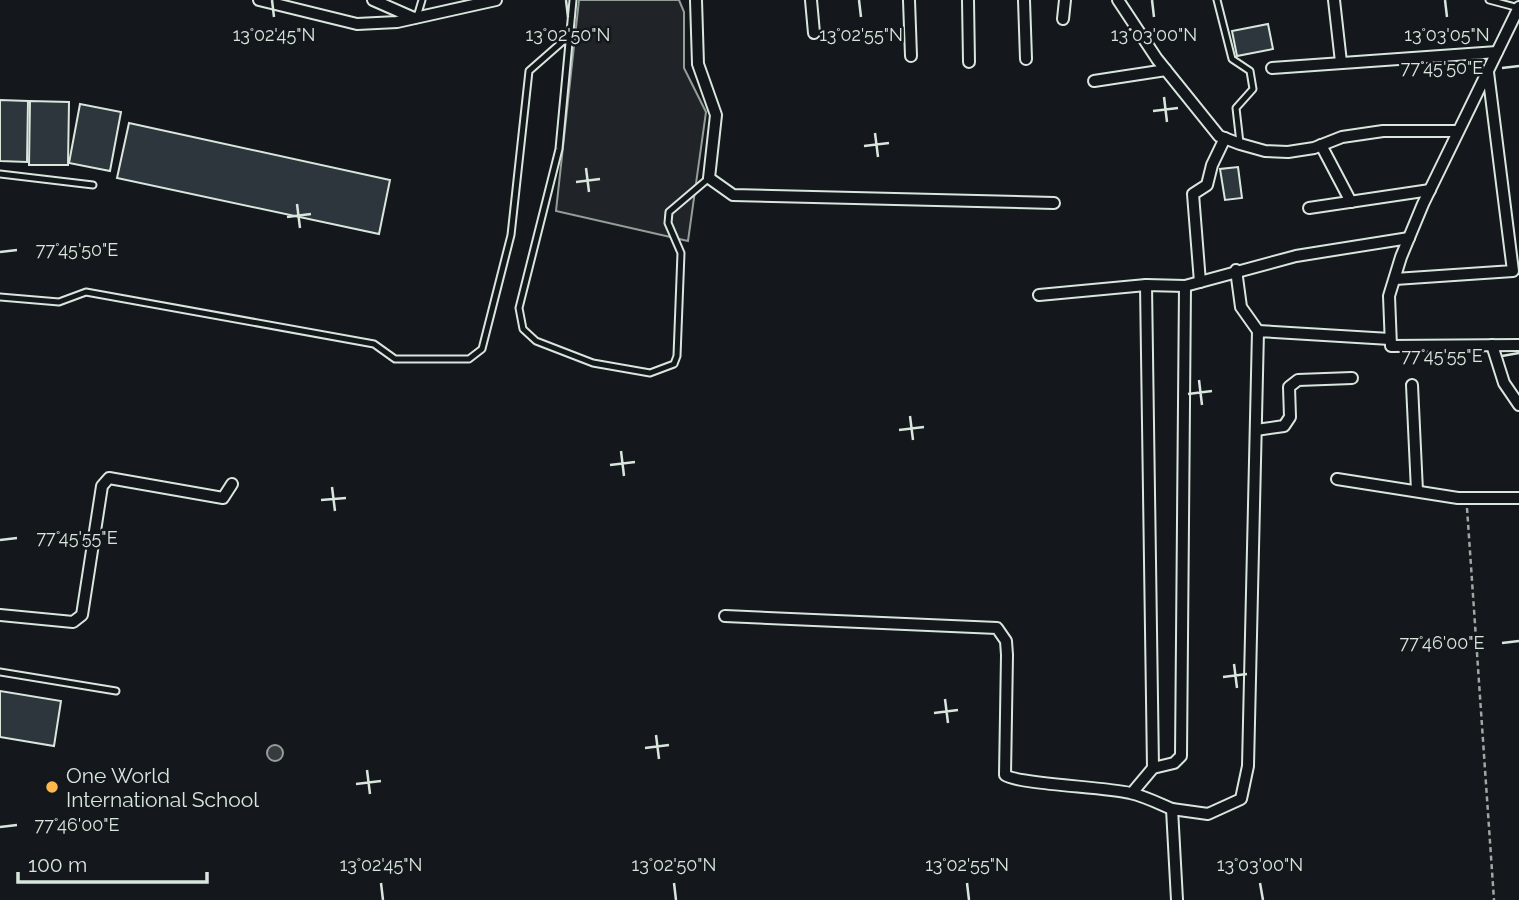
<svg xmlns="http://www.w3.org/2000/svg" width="1519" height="900" font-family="Raleway,sans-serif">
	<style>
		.green { fill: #202428; stroke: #939e99; stroke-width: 2 }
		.water { fill: #363b3e; stroke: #939e99; stroke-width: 2 }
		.building { fill: #2c363c; stroke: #d8e6dc; stroke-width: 2 }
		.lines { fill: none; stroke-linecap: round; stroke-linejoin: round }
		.lane-casing { stroke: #d8e6dc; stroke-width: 9 }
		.street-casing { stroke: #d8e6dc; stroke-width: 14 }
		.path { stroke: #9da8a2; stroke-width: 2.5; stroke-dasharray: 5 3.5; stroke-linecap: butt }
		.lane { stroke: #14181c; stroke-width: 5 }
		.street { stroke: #14181c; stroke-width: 10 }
		.ticks { fill: none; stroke: #d8e6dc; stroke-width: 2.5 }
		.poi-dot { fill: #ffb74d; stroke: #14181c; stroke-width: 2.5 }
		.labels { text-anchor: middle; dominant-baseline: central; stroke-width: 5; stroke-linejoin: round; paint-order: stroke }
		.poi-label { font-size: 21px; fill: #d8e6dc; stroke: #14181c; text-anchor: start }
		.ticks-label { font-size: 18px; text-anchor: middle; fill: #d8e6dc; stroke: #14181c; stroke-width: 5; stroke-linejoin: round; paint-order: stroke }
	</style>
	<rect width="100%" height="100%" fill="#14181c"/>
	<polygon class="green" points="579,0 679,0 684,12 684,68 706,112 688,241 556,211"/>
	<circle class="water" cx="275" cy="753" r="8"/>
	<g class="building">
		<polygon points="1268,24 1273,49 1237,56 1232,31"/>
		<polygon points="0,100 28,101 27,162 0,161"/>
		<polygon points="30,101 69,102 68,165 29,165"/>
		<polygon points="80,104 121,112 110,171 69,163"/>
		<polygon points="129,123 390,180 379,234 117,178"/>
		<polygon points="1238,167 1242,198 1225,200 1220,169"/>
		<polygon points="0,691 61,701 54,746 0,737"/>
	</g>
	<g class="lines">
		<g class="lane-casing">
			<g id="lane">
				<polyline points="573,0 559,149 519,308 523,329 536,341 593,363 650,373 674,364 677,356 681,253 668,223 669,212 709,178"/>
				<polyline points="1217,0 1232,59 1250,71 1253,89 1236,108 1240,143"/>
				<polyline points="1489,0 1519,8"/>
				<polyline points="417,17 422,0"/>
				<polyline points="0,174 93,185"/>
				<polyline points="0,297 59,302 86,292 374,344 395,359 469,359 482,349 511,235 529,71 570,35"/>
				<polyline points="0,672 116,691"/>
			</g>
		</g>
		<g class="street-casing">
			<g id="street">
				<polyline points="259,0 357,24 397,22 496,0"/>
				<polyline points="373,0 414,18"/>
				<polyline points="696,0 698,64 716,115 709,178 733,195 1054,203"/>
				<polyline points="811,0 814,33"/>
				<polyline points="909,0 911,56"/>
				<polyline points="968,0 969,62"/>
				<polyline points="1024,0 1026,59"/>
				<polyline points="1118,0 1157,59 1219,136 1240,144 1265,151 1288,152 1314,148 1342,137 1383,131 1458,131"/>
				<polyline points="1334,0 1341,62"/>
				<polyline points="1519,7 1423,204 1401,257 1389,296 1391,346 1519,345"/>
				<polyline points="1063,19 1065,0"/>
				<polyline points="1272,68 1497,52"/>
				<polyline points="1094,81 1166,70"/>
				<polyline points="1321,145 1351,202"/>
				<polyline points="1309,208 1430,190"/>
				<polyline points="1236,270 1241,307 1258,331"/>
				<polyline points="1395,279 1513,271 1488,72"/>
				<polyline points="1200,282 1193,194 1207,185 1212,165 1225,138"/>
				<polyline points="1146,285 1153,768"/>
				<polyline points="1039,295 1146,285 1185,286 1296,256 1409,238"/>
				<polyline points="1492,345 1504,383 1519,405"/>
				<polyline points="1412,385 1417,491"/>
				<polyline points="1256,430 1284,426 1290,417 1289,387 1298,380 1352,378"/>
				<polyline points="1337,479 1458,498 1519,498"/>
				<polyline points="0,615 73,622 82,615 102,486 109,478 223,498 232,484"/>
				<path d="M725 616 997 628 1006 641 1007 655 1005 775C1017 784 1105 787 1130 793 1144 796 1158 803 1172 809"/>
				<polyline points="1132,793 1153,768 1174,763 1181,756 1185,286"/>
				<polyline points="1177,900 1172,809 1208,814 1241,799 1248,766 1258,331 1390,339"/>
			</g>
		</g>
		<polyline class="path" points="1467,508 1494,900"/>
		<use href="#lane" class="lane"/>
		<use href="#street" class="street"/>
	</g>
	<path class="ticks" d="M272 0 274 17M566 0 568 17M859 0 861 17M1152 0 1154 17M1445 0 1447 17M1502 68 1519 66M1164 97 1167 122M1153 111 1178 108M875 133 878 157M864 146 889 143M586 168 589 192M576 182 600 179M297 204 300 228M287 217 311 214M0 252 17 250M1502 356 1519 353M1199 380 1202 405M1188 394 1212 391M910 416 913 440M899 430 924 427M621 451 624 476M610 465 635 462M332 487 335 511M321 500 346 498M0 540 17 538M1502 643 1519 641M1234 664 1237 688M1223 677 1247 674M945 699 948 723M934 713 958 710M656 735 659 759M645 748 669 745M367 770 370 794M356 784 381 781M0 827 17 825M381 883 383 900M674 883 676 900M967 883 969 900M1260 883 1263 900"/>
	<circle class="poi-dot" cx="52" cy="787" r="7"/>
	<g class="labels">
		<g class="poi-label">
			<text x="66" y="775">One World<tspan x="66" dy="24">International School</tspan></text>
		</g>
	</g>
	<g class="ticks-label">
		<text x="274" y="41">13°02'45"N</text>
		<text x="568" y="41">13°02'50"N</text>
		<text x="861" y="41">13°02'55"N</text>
		<text x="1154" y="41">13°03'00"N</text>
		<text x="1447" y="41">13°03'05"N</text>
		<text x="1442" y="74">77°45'50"E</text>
		<text x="77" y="256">77°45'50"E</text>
		<text x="1442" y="362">77°45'55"E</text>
		<text x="77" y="544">77°45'55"E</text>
		<text x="1442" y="649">77°46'00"E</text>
		<text x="77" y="831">77°46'00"E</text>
		<text x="381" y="871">13°02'45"N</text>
		<text x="674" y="871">13°02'50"N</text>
		<text x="967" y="871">13°02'55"N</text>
		<text x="1260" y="871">13°03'00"N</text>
	</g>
	<path d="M18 872v10h189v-10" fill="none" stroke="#d8e6dc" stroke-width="3.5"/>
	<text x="28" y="872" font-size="21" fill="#d8e6dc" stroke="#14181c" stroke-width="5" paint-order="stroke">100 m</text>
</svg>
